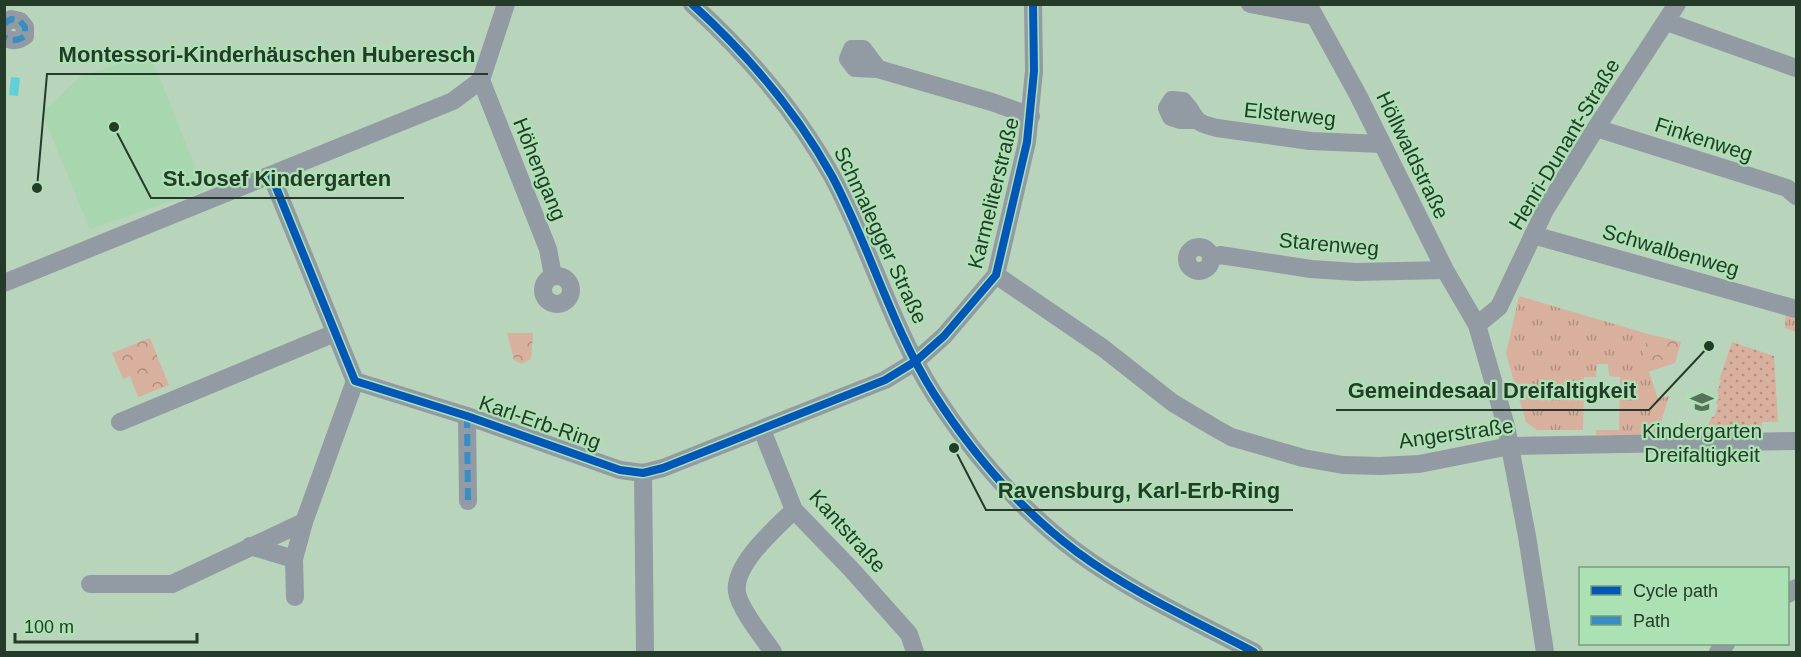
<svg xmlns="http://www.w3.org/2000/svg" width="1801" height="657" font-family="Helvetica,sans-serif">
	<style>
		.built { fill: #a8d6ae }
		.grass { fill: url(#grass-tufts) }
		.forest { fill: url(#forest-crowns) }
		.garden { fill: url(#garden-dots) }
		.water { fill: #5ed1d8 }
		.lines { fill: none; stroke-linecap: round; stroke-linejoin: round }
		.minor { stroke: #929aa4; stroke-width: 18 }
		.quiet { stroke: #388ec2; stroke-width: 6; stroke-dasharray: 12 6; stroke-linecap: butt }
		.cycleway-casing { stroke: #abe1b3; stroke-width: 11 }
		.cycleway { stroke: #0057b8; stroke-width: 8 }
		.labels { text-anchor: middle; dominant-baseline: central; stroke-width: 4.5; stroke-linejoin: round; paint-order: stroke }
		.street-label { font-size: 21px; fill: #253b29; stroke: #abe1b3 }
		.poi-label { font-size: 21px; fill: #253b29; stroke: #abe1b3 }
		.leader { fill: none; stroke: #253b29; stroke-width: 2 }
		.callout-dot { fill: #253b29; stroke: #abe1b3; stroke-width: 2 }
		.callout-label { font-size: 22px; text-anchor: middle; font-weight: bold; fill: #253b29; stroke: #abe1b3; stroke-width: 4.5; stroke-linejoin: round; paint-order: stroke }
	</style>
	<defs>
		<pattern id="grass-tufts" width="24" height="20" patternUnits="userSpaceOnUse" patternTransform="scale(1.5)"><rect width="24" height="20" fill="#d8b09d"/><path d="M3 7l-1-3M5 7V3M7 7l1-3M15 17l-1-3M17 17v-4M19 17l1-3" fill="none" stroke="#af9080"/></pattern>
		<pattern id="forest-crowns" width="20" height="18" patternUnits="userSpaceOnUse" patternTransform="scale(1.5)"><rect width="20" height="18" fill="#d8b09d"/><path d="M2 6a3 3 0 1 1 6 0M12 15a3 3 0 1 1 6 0" fill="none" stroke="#af9080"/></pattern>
		<pattern id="garden-dots" width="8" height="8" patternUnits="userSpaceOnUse" patternTransform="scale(1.5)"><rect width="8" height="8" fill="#d8b09d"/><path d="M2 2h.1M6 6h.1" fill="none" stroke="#af9080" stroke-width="1.8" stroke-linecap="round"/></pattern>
	</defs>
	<rect width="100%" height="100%" fill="#b8d4bb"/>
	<polygon class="built" points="150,54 204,190 90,229 42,113 81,76"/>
	<g class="grass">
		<polygon points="1519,296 1648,334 1643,354 1658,399 1669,396 1657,436 1596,435 1596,430 1619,430 1620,377 1609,376 1608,364 1597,364 1596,377 1584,377 1583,430 1537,430 1526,422 1506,354"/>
		<polygon points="1786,306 1796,309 1796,332 1785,328"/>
	</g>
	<g class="forest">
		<polygon points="507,333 533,333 531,359 521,364 514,360"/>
		<polygon points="1648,334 1681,342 1675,363 1648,372 1643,354"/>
		<polygon points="150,338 169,385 138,397 130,376 123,379 112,353"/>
	</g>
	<polygon class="garden" points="1732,342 1774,356 1778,422 1762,422 1762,433 1685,433 1685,425 1708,425 1712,417 1714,417 1718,405 1716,404 1719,393 1717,392 1721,381 1719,380"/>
	<polygon class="water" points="11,77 20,78 18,96 9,95"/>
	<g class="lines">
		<g class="minor">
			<path d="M692 4C747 54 796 111 832 176 870 247 891 326 934 394 972 453 1021 510 1077 552 1131 592 1195 621 1254 652"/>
			<polyline points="1250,4 1314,16"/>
			<polyline points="1308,4 1358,95 1445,270 1477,325 1506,426 1527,536 1545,652"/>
			<polyline points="1667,22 1796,68"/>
			<path d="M4 24 11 19 20 21 25 27V36C18 41 12 42 4 37"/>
			<polyline points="878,69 863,49 852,49 848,59 855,68 878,69 992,102 1031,116"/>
			<polyline points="481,80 548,249 553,276"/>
			<path d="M1195 120H1180L1171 117 1167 108 1172 100 1183 101C1199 118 1190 122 1217 128L1310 141 1382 144"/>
			<polyline points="1596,128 1787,188 1796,196"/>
			<polyline points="271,175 355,381 467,416 620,470 643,473 663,468 885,380 916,361 944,336 996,275 1027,142 1034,71 1033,4"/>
			<polyline points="1533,235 1796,309"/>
			<circle cx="1199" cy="259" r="12"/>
			<polyline points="1211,258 1220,255 1311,269 1356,272 1445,270"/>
			<polyline points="996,275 1103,348 1173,403 1215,428 1231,437 1303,458 1343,465 1380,466 1419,464 1510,446 1796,441"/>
			<circle cx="557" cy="290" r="14"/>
			<polyline points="4,283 453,101 481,80 506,4"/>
			<polyline points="1477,325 1499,307 1545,210 1596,128 1677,4"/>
			<polyline points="467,416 468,501"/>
			<polyline points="120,422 335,333"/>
			<polyline points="762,430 794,510 851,569 909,634 915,652"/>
			<polyline points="643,473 645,652"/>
			<polyline points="250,546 294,559"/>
			<polyline points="90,584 172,584 304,522"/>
			<polyline points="1788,594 1796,588"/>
			<polyline points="295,597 294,559 304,522 355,381"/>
			<path d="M773 652C764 639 739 608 737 592 733 564 776 528 794 510"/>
			<polyline points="1718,652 1726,644"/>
		</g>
		<g class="quiet">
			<path d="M4 24 11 19 20 21 25 27V36C18 41 12 42 4 37"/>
			<polyline points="467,416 468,501"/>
		</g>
		<g class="cycleway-casing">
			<g id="cycleway">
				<path d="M692 4C747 54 796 111 832 176 870 247 891 326 934 394 972 453 1021 510 1077 552 1131 592 1195 621 1254 652"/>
				<polyline points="271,175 355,381 467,416 620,470 643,473 663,468 885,380 916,361 944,336 996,275 1027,142 1034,71 1033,4"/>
			</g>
		</g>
		<use href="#cycleway" class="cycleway"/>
	</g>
	<defs>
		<g id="school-bare" transform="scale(1.8)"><path d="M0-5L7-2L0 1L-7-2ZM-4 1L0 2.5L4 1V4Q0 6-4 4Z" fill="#58715c" stroke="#abe1b3" stroke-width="2.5" paint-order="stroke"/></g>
	</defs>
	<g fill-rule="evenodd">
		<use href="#school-bare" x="1702" y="402"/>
	</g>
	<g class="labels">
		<g class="street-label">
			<text transform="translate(1290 114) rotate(6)">Elsterweg</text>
			<text transform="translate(1704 139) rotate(18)">Finkenweg</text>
			<text transform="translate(1564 144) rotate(-59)">Henri-Dunant-Straße</text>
			<text transform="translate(1413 155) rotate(64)">Höllwaldstraße</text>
			<text transform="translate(540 169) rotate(68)">Höhengang</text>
			<text transform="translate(993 193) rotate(-76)">Karmeliterstraße</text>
			<text transform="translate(881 235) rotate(65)">Schmalegger Straße</text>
			<text transform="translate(1329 244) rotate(5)">Starenweg</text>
			<text transform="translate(1671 250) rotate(16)">Schwalbenweg</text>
			<text transform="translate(540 422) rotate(19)">Karl-Erb-Ring</text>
			<text transform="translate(1456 433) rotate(-8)">Angerstraße</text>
			<text transform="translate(848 531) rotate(48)">Kantstraße</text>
		</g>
		<g class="poi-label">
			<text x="1702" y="430">Kindergarten<tspan x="1702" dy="24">Dreifaltigkeit</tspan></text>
		</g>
	</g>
	<path class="leader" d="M37 188L47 74H488M114 127L151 198H404M1709 346L1649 410H1336M954 448L986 510H1293"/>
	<g class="callout-dot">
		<circle cx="37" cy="188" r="6"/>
		<circle cx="114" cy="127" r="6"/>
		<circle cx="1709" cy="346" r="6"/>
		<circle cx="954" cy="448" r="6"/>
	</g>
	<g class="callout-label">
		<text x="267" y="62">Montessori-Kinderhäuschen Huberesch</text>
		<text x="277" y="186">St.Josef Kindergarten</text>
		<text x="1492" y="398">Gemeindesaal Dreifaltigkeit</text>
		<text x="1139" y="498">Ravensburg, Karl-Erb-Ring</text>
	</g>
	<rect width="1801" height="657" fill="none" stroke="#253b29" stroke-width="12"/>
	<rect x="1579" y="567" width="210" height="78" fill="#abe1b3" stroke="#759f7c" stroke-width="1.5"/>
	<rect x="1591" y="586" width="30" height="9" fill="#0057b8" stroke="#759f7c" stroke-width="1.5"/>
	<text x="1633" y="597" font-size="18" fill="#253b29">Cycle path</text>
	<rect x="1591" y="616" width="30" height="9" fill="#388ec2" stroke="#759f7c" stroke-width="1.5"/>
	<text x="1633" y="627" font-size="18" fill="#253b29">Path</text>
	<path d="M15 633v9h182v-9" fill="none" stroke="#253b29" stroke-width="3"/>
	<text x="24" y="633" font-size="18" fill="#253b29" stroke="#abe1b3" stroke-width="4.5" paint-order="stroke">100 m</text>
</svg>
